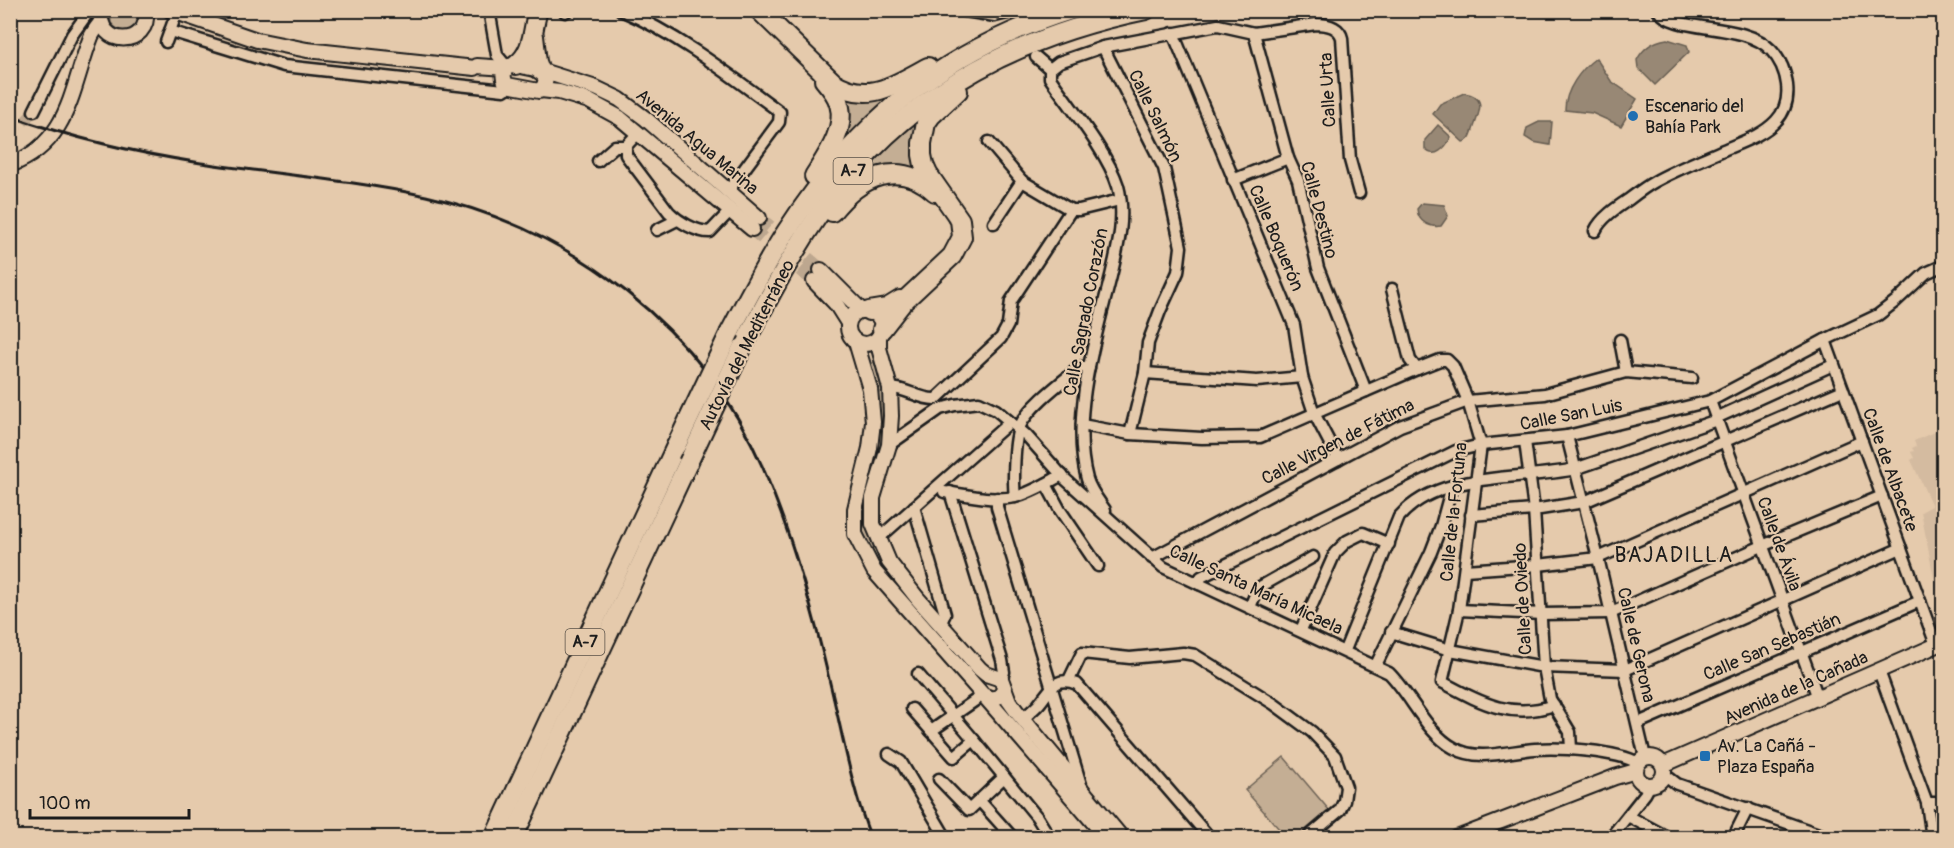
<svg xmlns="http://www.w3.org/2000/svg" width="1954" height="848" font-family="Pangolin,sans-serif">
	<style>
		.built { fill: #d4bba0 }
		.green { fill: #c4ae94; stroke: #706558; stroke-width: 1.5 }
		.water { fill: #988875; stroke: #665d51; stroke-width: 1.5 }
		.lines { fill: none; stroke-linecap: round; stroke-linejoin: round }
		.street-tunnel { stroke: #bda78f; stroke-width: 10; stroke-dasharray: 10 5; stroke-linecap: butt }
		.secondary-tunnel { stroke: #bda78f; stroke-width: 14; stroke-dasharray: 14 7; stroke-linecap: butt }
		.street-casing { stroke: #1c1c1c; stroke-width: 15 }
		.secondary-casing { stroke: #1c1c1c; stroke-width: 18 }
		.highway-casing { stroke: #1c1c1c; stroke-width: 22 }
		.street { stroke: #e5caac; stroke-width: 10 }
		.secondary { stroke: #e5caac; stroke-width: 14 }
		.highway { stroke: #e5caac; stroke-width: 18 }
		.rail { stroke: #1c1c1c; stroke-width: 3 }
		.highway-bridge-casing { stroke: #1c1c1c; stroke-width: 22; stroke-linecap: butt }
		.highway-bridge { stroke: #e5caac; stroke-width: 18 }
		.poi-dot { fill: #1f6fb2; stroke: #e5caac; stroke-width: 2 }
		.labels { text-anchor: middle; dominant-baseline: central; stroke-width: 4.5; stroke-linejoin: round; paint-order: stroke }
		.shield { fill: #e5caac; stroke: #585047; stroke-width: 1.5 }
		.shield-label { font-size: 16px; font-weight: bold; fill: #1c1c1c }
		.street-label { font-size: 18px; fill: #1c1c1c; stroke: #e5caac }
		.poi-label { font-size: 18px; fill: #1c1c1c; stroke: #e5caac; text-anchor: start }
		.quarter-label { font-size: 21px; letter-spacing: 1.5px; fill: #1c1c1c; stroke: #e5caac }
	</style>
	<rect width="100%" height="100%" fill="#e5caac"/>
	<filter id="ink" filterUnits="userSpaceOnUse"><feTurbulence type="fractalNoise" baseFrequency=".0167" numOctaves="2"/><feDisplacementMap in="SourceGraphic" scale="12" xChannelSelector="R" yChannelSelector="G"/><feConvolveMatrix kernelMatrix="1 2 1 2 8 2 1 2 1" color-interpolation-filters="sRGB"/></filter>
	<g filter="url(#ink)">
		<polygon class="built" points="1943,428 1944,614 1941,615 1921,512 1932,506 1911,460 1914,458 1911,452 1914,451 1912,448 1916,446 1914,441"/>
		<g class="green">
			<path d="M110 11H141C143 29 123 39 111 23Z"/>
			<polygon points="896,90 895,95 840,150 837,91"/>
			<polygon points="916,123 918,164 914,169 866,171 891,144"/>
			<polygon points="875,361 878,365 883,389 885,427 873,478 868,523 971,666 975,674 974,677 882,571 865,540 862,527 863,488 869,366"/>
			<polygon points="1284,757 1329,810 1297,837 1286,837 1245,790"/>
		</g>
		<g class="water">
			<path d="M1667 39 1687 45 1689 52 1655 85 1638 68 1637 60C1643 48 1653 41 1667 39Z"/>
			<path d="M1596 58 1611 81 1637 99 1621 126 1592 113 1565 110C1565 90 1581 69 1596 58Z"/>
			<path d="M1464 93C1488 97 1479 112 1474 127 1471 135 1471 140 1463 142L1433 114 1440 104Z"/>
			<polygon points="1539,122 1552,122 1550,145 1533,142 1525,137 1527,128"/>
			<path d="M1438 125 1451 137C1446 147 1435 160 1425 149V140Z"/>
			<path d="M1422 203 1444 205 1448 216 1441 226C1430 228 1418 222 1417 209Z"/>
		</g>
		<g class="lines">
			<polyline class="street-tunnel" points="10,128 22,124 34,111"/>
			<g class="secondary-tunnel">
				<polyline points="759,218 821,270"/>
				<polyline points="752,229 814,281"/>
			</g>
			<g class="street-casing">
				<g id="street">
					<polyline points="489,10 497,55 507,67"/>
					<path d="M621 10C679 35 730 75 780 112L779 122 728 191"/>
					<polyline points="959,10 995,16 1020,10"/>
					<polyline points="565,12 568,10"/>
					<polyline points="170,31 284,66 504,90 507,88 507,85"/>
					<polyline points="1173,33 1294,325 1302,377 1314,413 1338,459"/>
					<polyline points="1254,33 1288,158 1298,180 1318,268 1366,391"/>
					<polyline points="166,42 177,12"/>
					<polyline points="1103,47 1164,168 1181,247 1178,272 1160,311 1148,343 1145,373 1130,434"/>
					<path d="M1036 57 1050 69V78C1070 107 1108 153 1118 186 1126 216 1118 247 1111 276 1096 336 1070 417 1087 479 1090 490 1099 501 1105 510"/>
					<path d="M1050 69 1059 62 1103 47 1218 25 1254 33 1316 24C1327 24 1339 26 1342 38L1350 160 1359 193"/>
					<polyline points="34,111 72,35 90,10"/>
					<path d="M639 132 626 146V155L669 212C679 222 696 232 710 232L731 210"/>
					<polyline points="989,142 1022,181 1071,210 1079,210 1120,200"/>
					<polyline points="598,161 615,146 626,146"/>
					<polyline points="1233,180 1288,158"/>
					<polyline points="994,223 1022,181"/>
					<polyline points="657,230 677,220"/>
					<path d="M1595 231C1601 218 1616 208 1628 200 1636 194 1645 187 1654 182 1675 170 1699 161 1721 151 1739 143 1762 136 1776 121 1795 101 1788 68 1771 50 1744 21 1674 34 1658 10"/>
					<polyline points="1392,289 1410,360 1417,369"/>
					<polyline points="1620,340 1626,372"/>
					<polyline points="1825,340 1936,645"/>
					<polyline points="1145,373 1257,381 1302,377"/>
					<path d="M890 388C907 388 920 400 936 399L1001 338 1008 325 1011 301 1071 210"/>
					<polyline points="1710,401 1818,698"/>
					<polyline points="1716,418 1833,365"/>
					<path d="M1082 425 1130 434 1202 438 1260 437 1417 369 1440 360H1447L1453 366 1468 401 1481 445 1459 610 1442 682C1480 702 1510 720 1554 705"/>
					<polyline points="1567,436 1598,558 1645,757"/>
					<polyline points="1525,441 1534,510 1544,667 1550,699 1570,732 1571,749"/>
					<path d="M889 445 940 409 955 405 979 402 996 410 1026 435 1065 479 1163 567 1389 673C1411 695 1427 734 1454 748 1478 762 1508 751 1535 749 1560 747 1617 751 1638 763"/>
					<polyline points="1046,484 1060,510 1098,566"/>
					<path d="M944 492C966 494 992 502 1015 497 1031 493 1047 483 1062 475"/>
					<polyline points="950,492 1002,660 1004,672 1001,679"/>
					<path d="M1015 497C1013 482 1014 439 1020 426 1029 406 1063 381 1080 367L1089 368"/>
					<polyline points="997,498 997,507 1082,788"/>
					<polyline points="914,507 945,614 940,625"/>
					<polyline points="1471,515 1534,510 1584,502 1843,390"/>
					<polyline points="878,539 1010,422"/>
					<polyline points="1152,558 1400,426 1468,401 1545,394 1626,372 1692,378"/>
					<polyline points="1465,570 1538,565 1598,558 1862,441"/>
					<polyline points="1199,584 1201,577 1456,451 1481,445 1567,436 1710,401 1825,340 1878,315 1896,301 1926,273 1944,265"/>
					<polyline points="1250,607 1258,588 1313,557"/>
					<polyline points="1459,610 1542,614 1611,613 1762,546 1882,496"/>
					<polyline points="1301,630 1335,553 1347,541 1363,533 1389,544"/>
					<polyline points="1391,632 1450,650 1544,667 1625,670 1901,548"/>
					<path d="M1345 650 1399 517C1440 470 1520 481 1575 469L1717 420"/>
					<polyline points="1376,665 1431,552 1441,526 1452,486"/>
					<polyline points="1879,671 1927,803 1932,838"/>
					<polyline points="918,674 974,740 1037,817 1050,838"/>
					<polyline points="1069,680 1082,653 1130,658 1183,653 1195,655 1274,704 1312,732 1335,756 1346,787 1344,801 1340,810 1307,838"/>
					<polyline points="912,709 954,757 974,740"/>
					<path d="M1023 719C1028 714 1033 710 1038 705 1051 690 1054 675 1077 684L1210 838"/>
					<polyline points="1638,723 1920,601"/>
					<polyline points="931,731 983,695"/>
					<polyline points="889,754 901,762 946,838"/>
					<polyline points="1664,774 1677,784 1830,838"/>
					<polyline points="939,779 969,810 1004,777"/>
					<polyline points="979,800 1013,838"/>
					<polyline points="1927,803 1944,803"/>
					<polyline points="1628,816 1669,838"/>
					<polyline points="1610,838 1645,794 1650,785"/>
					<polyline points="1733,838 1748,808"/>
				</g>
			</g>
			<g class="secondary-casing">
				<g id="secondary">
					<path d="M101 10C96 48 151 48 146 10"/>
					<polyline points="170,10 257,40 307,50 475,68 477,66 506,68"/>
					<path d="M516 65 540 70 546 79 544 86 539 91 507 85C502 78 502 71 509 66Z"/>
					<polyline points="542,71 596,88 619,99 646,119 759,218"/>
					<polyline points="541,90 559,92 589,101 620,118 752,229"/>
					<path d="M10 165C70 143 71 88 91 37 93 32 98 26 101 22"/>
					<polyline points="821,270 862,311"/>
					<polyline points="814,281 836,304 848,323"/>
					<circle cx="865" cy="327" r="17"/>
					<polyline points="879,336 879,348 890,388 891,416 889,445 873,498 873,524 889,562 918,599 980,669 986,674 1001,679 1009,701 1017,712 1122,838"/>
					<polyline points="856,342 870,389 873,422 870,448 855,509 855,534 874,571 983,695 993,699 1000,696 1004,690"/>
					<polyline points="986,698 1107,838"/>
					<circle cx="1650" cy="771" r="14"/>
					<polyline points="1663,765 1944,642"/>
					<polyline points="1457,838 1615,777 1636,771"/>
				</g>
			</g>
			<g class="highway-casing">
				<g id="highway">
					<path d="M759 10 833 82C869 105 895 84 928 67"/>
					<polyline points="534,36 537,62 540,70"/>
					<path d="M516 65C534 52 532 29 538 10"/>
					<path d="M814 176C826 157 847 128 839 104 837 95 830 87 824 80"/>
					<path d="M832 212C860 177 898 158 935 192"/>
					<polyline points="869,311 887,308 900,300"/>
					<polyline points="882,329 903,302 952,256 962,237 960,220 928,174 924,165 922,155 922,143 926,123 931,116 958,91"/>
					<path d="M730 332C748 298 765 264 786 232 858 121 943 50 1071 10"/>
					<path d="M742 348C772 292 801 234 841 185 919 86 1024 35 1146 10"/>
					<polyline points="494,838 676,446"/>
					<polyline points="513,838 688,463"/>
				</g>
			</g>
			<use href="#street" class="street"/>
			<use href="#secondary" class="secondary"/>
			<use href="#highway" class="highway"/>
			<path class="rail" d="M10 116C72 138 136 153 201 163 276 174 352 180 426 196 573 229 703 329 763 468 792 535 812 607 829 679 842 731 851 787 871 838"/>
			<g class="highway-bridge-casing">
				<g id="highway-bridge">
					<polyline points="676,446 730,332"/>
					<polyline points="688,463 742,348"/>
				</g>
			</g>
			<use href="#highway-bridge" class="highway-bridge"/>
		</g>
	</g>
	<g class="poi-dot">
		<circle cx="1633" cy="116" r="6"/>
		<rect x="1699" y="750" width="12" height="12" rx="3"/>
	</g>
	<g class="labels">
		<g class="shield">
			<rect x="833.5" y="158" width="39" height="26" rx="4.5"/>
			<rect x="565.5" y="629" width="39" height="26" rx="4.5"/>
		</g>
		<g class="shield-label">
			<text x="853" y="171">A-7</text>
			<text x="585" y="642">A-7</text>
		</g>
		<g class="street-label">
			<text transform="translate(1328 90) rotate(-93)">Calle Urta</text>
			<text transform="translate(1155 116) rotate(64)">Calle Salmón</text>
			<text transform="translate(697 142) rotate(40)">Avenida Agua Marina</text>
			<text transform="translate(1319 210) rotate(75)">Calle Destino</text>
			<text transform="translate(1276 238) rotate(67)">Calle Boquerón</text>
			<text transform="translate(1086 312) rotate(-79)">Calle Sagrado Corazón</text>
			<text transform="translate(747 345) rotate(-63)">Autovía del Mediterráneo</text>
			<text transform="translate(1571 415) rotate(-11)">Calle San Luis</text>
			<text transform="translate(1338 442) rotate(-27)">Calle Virgen de Fátima</text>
			<text transform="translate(1890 470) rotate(70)">Calle de Albacete</text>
			<text transform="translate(1454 512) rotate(-84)">Calle de la Fortuna</text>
			<text transform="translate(1779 544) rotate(70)">Calle de Ávila</text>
			<text transform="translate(1256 590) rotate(25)">Calle Santa María Micaela</text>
			<text transform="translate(1523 599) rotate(-93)">Calle de Oviedo</text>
			<text transform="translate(1636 645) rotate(77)">Calle de Gerona</text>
			<text transform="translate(1772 647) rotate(-23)">Calle San Sebastián</text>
			<text transform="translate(1796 688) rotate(-24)">Avenida de la Cañada</text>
		</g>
		<g class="poi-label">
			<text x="1645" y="106">Escenario del<tspan x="1645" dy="21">Bahía Park</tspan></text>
			<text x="1717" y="746">Av. La Cañá -<tspan x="1717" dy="21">Plaza España</tspan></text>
		</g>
		<g class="quarter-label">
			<text x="1674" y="555">BAJADILLA</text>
		</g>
	</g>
	<rect width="1954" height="848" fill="none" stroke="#e5caac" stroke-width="36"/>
	<rect x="18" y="18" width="1918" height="812" fill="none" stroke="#1c1c1c" stroke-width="2" filter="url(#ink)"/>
	<path d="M30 809v9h159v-9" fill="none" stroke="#1c1c1c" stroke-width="3"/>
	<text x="39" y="809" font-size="18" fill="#1c1c1c" stroke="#e5caac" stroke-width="4.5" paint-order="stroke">100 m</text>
</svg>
